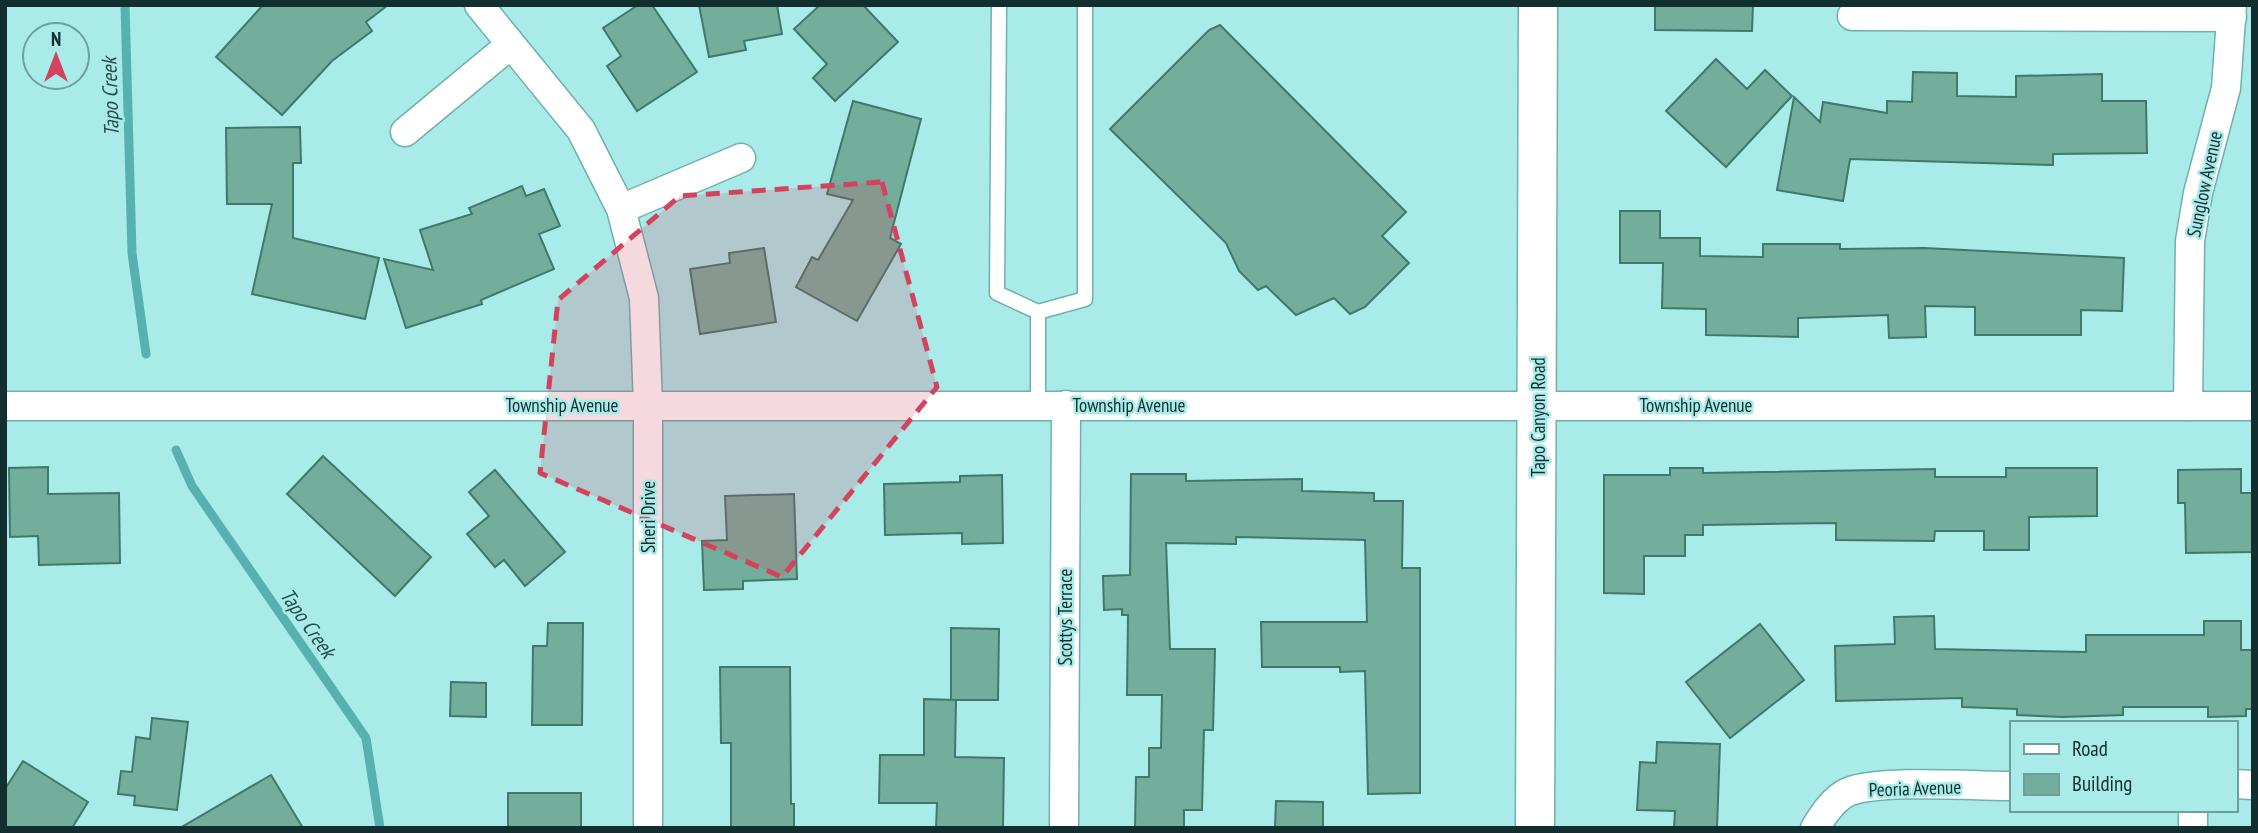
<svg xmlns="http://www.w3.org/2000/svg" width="2258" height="833" font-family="'PT Sans Narrow',sans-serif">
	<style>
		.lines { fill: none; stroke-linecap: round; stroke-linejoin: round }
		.stream { stroke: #56b1af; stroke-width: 9 }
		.building { fill: #73ae9d; stroke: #40796a; stroke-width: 2 }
		.lane-casing { stroke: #70b0af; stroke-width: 17 }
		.street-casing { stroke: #70b0af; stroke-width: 31 }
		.secondary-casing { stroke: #70b0af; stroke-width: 41 }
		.lane { stroke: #fff; stroke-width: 14 }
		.street { stroke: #fff; stroke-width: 28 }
		.secondary { stroke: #fff; stroke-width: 38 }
		.marked { fill: #d4435e; fill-opacity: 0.2; stroke: #d4435e; stroke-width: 5; stroke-dasharray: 14 9; stroke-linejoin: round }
		.labels { text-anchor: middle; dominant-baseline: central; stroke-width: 5; stroke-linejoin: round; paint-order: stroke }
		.street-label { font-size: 19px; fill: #132e2e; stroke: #a9ebe9 }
		.water-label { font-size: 21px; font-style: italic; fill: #244d4c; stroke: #a9ebe9 }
	</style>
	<rect width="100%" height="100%" fill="#a9ebe9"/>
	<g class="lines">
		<g class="stream">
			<polyline points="125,5 132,253 146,354"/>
			<polyline points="176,450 192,486 366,738 380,828"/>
		</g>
	</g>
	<g class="building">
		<polygon points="263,5 388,5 366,22 372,31 332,61 282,115 216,57"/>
		<polygon points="638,5 652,5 697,72 637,111 607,66 621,56 603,28"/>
		<polygon points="699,5 777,5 782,34 744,41 746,50 709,57"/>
		<polygon points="820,5 863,5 898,42 835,101 813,78 827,64 794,29"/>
		<polygon points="1655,5 1753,5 1752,31 1655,30"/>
		<polygon points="1220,25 1406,212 1382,236 1409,263 1365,307 1350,314 1334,298 1296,315 1266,286 1258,290 1239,271 1226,243 1110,129 1209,30"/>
		<polygon points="1716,59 1747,89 1765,70 1792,96 1726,167 1666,111"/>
		<polygon points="1913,72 1957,73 1957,96 2016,97 2016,76 2102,74 2102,101 2146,101 2147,153 2053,154 2053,165 1850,159 1843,201 1777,190 1794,97 1820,122 1823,102 1887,113 1887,101 1912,102"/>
		<polygon points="853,101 921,119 890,238 901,244 857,321 796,287 812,257 818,260 853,200 827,194"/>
		<polygon points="300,127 301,163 293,163 293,238 379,258 365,319 252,294 272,204 227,204 226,128"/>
		<polygon points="522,186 526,196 544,189 560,226 539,234 554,269 481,300 482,304 406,328 384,259 433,270 420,230 472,214 469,208"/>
		<polygon points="1620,211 1660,211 1660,238 1700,238 1700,256 1763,257 1763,244 1840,244 1840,249 1924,248 2124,258 2122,311 2081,310 2081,335 1975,335 1975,307 1925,306 1926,337 1889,338 1888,315 1798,318 1798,337 1706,335 1706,309 1662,308 1663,263 1620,263"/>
		<polygon points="764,248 776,322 700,334 690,269 730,263 729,253"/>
		<polygon points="323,456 431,557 395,596 287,494"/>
		<polygon points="48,467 48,494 119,493 120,563 39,565 38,536 10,537 9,468"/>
		<polygon points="1670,468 1703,468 1703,473 1935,469 1935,477 2006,477 2006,468 2097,468 2097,516 2029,517 2029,550 1984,550 1984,531 1935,531 1934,541 1836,540 1836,523 1703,525 1703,535 1685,535 1685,556 1644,556 1644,594 1604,593 1604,475 1670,475"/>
		<polygon points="2241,469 2241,493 2253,493 2253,552 2186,553 2185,503 2178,503 2178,470"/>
		<polygon points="495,470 565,552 525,586 504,560 495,567 467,534 489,516 469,492"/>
		<polygon points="1131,474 1186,474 1186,481 1302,479 1302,491 1374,493 1374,501 1403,501 1402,568 1420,568 1420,793 1368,794 1365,671 1340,672 1340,667 1262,667 1261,622 1367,622 1365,540 1236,537 1236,544 1166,543 1170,649 1215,649 1213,730 1204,730 1202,810 1184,810 1184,828 1135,828 1136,777 1149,777 1149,748 1161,748 1162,695 1127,695 1128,615 1122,615 1122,609 1104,610 1103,576 1130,575"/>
		<polygon points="1002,475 1003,543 962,544 962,533 885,535 884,484 960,482 960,476"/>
		<polygon points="794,494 797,579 743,581 743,589 704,590 702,541 727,540 725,496"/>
		<polygon points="1934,616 1935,649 2086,652 2086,635 2204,635 2204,621 2241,621 2241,650 2253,650 2253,709 2246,709 2246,716 2208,717 2208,707 2123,707 2123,715 2063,717 2017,715 2017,709 1962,707 1962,698 1836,701 1835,646 1895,644 1894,617"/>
		<polygon points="548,623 583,623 582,725 532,725 533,646 547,646"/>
		<polygon points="1760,624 1804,680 1730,738 1686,682"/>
		<polygon points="951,628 999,629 998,700 951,700"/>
		<polygon points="720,667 790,667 791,804 794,804 794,828 731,828 731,743 721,743"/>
		<polygon points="451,682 486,683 486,717 450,716"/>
		<polygon points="924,699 956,700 955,757 1004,758 1003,828 936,828 937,803 879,803 880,755 924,755"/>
		<polygon points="152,718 188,722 177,810 134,805 135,796 118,794 121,771 132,772 136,737 150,739"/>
		<polygon points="1657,742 1720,744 1717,828 1674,828 1675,811 1637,810 1640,762 1656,763"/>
		<polygon points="23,761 88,802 72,828 5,828 5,789"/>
		<polygon points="271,775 303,828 180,828"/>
		<rect x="508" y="793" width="73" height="35"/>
		<polygon points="1276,801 1323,802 1323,828 1275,828"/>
	</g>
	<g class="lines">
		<g class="lane-casing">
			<g id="lane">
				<polyline points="999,5 997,293 1038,312 1038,405"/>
				<polyline points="1038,312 1085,299 1085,5"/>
			</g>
		</g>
		<g class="street-casing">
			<g id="street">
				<polyline points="479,5 581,130 621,209 644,298 648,405 648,828"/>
				<polyline points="1852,16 2232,17"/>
				<polyline points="405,132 510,45"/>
				<polyline points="621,209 741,158"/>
				<polyline points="5,406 2253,406"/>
				<polyline points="2188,406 2190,241 2198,193 2226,88 2232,5"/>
				<polyline points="2235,784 2253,785"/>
				<polyline points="1064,828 1066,405"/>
				<path d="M1815 828C1823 815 1834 798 1848 792 1880 779 1973 786 2011 786"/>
				<polyline points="2193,828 2193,810"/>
			</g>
		</g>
		<g class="secondary-casing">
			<polyline id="secondary" points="1535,828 1538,5"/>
		</g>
		<use href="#lane" class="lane"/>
		<use href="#street" class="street"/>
		<use href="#secondary" class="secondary"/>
	</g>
	<path class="marked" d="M882 182 937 387 782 577 540 473 558 300 680 196Z"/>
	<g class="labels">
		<g class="street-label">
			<text transform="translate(2204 184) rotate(-78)">Sunglow Avenue</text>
			<text x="562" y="405">Township Avenue</text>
			<text x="1129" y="405">Township Avenue</text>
			<text x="1696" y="405">Township Avenue</text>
			<text transform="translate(1538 417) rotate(-90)">Tapo Canyon Road</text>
			<text transform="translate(648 517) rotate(-90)">Sheri Drive</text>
			<text transform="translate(1065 617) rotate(-90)">Scottys Terrace</text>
			<text transform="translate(1915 788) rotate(-2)">Peoria Avenue</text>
		</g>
		<g class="water-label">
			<text transform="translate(110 97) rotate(-92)">Tapo Creek</text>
			<text transform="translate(308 623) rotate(55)">Tapo Creek</text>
		</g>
	</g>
	<rect width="2258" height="833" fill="none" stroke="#132e2e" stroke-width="14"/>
	<rect x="2010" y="721" width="228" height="91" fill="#a9ebe9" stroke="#6d9f9e" stroke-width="2"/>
	<rect x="2024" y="744" width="35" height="10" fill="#ffffff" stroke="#6d9f9e" stroke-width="2"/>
	<text x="2072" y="756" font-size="21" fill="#132e2e">Road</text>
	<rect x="2024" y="774" width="35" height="21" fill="#73ae9d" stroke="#6d9f9e" stroke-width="2"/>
	<text x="2072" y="791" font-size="21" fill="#132e2e">Building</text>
	<g transform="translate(56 56)"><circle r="33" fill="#a9ebe9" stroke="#6d9f9e" stroke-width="2"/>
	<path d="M0-5L12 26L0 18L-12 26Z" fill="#d4435e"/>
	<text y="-10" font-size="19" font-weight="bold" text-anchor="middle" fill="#132e2e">N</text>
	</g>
</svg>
